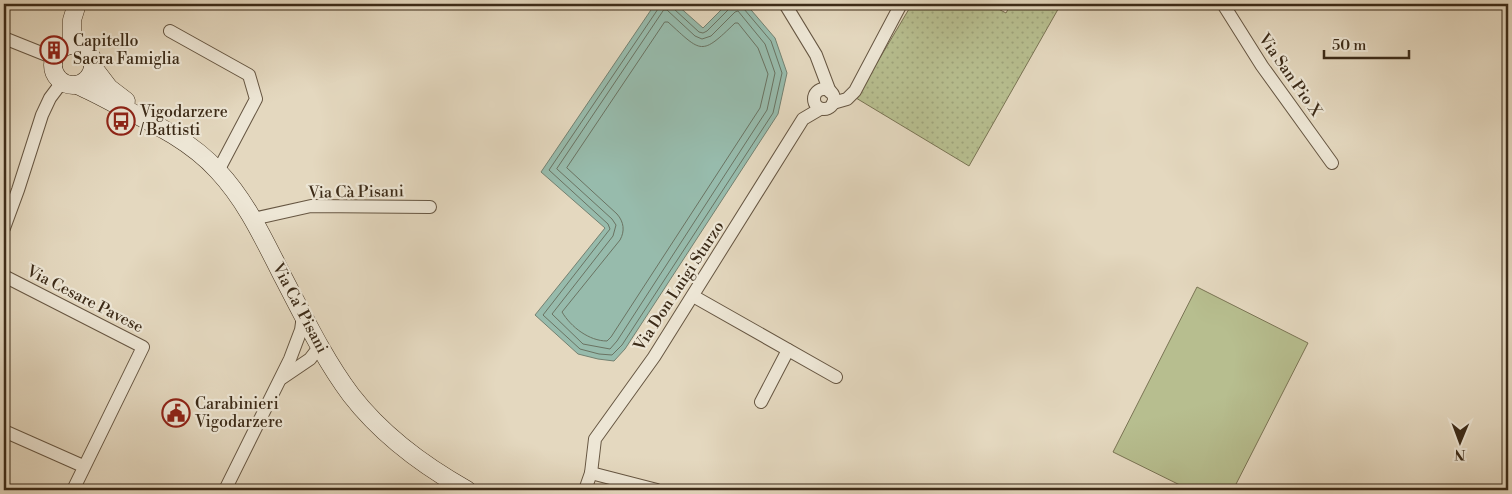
<svg xmlns="http://www.w3.org/2000/svg" width="1512" height="494" font-family="'Libre Bodoni',serif">
	<style>
		.park { fill: url(#park-dots); stroke: #7a7454 }
		.garden { fill: #b7be8f; stroke: #7a7454 }
		.water { fill: #97bbac; stroke: #738171 }
		.lines { fill: none; stroke-linecap: round; stroke-linejoin: round }
		.shore { stroke: #6a7362; stroke-width: 1 }
		.street-casing { stroke: #665642; stroke-width: 14 }
		.secondary-casing { stroke: #3c2b18; stroke-width: 19 }
		.street { stroke: #ede6d5; stroke-width: 12 }
		.secondary { stroke: #ede6d5; stroke-width: 18 }
		.labels { text-anchor: middle; dominant-baseline: central; stroke-width: 4.5; stroke-linejoin: round; paint-order: stroke }
		.poi-label { font-size: 16px; fill: #3c2b18; stroke: #ede6d5; text-anchor: start }
		.street-label { font-size: 16px; fill: #3c2b18; stroke: #ede6d5 }
	</style>
	<defs>
		<pattern id="park-dots" width="8" height="8" patternUnits="userSpaceOnUse" patternTransform="scale(1.25)"><rect width="8" height="8" fill="#b7be8f"/><path d="M2 2h.1M6 6h.1" fill="none" stroke="#9ea37b" stroke-width="1.8" stroke-linecap="round"/></pattern>
	</defs>
	<rect width="100%" height="100%" fill="#e4d8bf"/>
	<filter id="stains"><feTurbulence type="fractalNoise" baseFrequency=".004" numOctaves="4"/><feColorMatrix values="0 0 0 0 .2 0 0 0 0 .09 0 0 0 0 .02 0 0 0 .5 -.17"/></filter>
	<radialGradient id="worn" r=".72"><stop offset=".6" stop-color="#630" stop-opacity="0"/><stop offset="1" stop-color="#630" stop-opacity=".3"/></radialGradient>
	<polygon class="park" points="912,4 989,4 1006,13 1011,4 1061,4 969,166 856,98"/>
	<polygon class="garden" points="1197,287 1308,343 1233,490 1190,490 1113,452"/>
	<polygon class="water" points="655,4 676,4 703,28 727,4 746,4 775,38 787,73 778,114 625,349 614,361 598,359 578,354 535,315 605,228 541,172"/>
	<g class="lines">
		<g class="shore">
			<polyline points="659,4 658,9 549,170 608,224 610,229 543,315 580,349 599,354 612,355 622,345 773,113 782,73 771,41 744,9 743,4"/>
			<polyline points="673,4 674,9 699,32 703,33 707,31 729,9 731,4"/>
			<polygon points="664,10 667,10 695,36 702,39 711,36 735,12 738,11 765,44 775,73 767,110 617,341 610,349 583,344 552,314 613,236 616,225 612,219 557,169"/>
			<path d="M665 22H668C702 53 701 56 735 23H738L758 48 768 74 760 108 611 337 607 341C589 341 571 327 562 312L620 240C625 231 624 222 617 214L567 168Z"/>
		</g>
		<g class="street-casing">
			<g id="street">
				<polyline points="785,4 816,55 830,92"/>
				<polyline points="1223,4 1262,66 1332,163"/>
				<polyline points="170,31 249,75 256,99 218,171"/>
				<polyline points="4,38 54,58"/>
				<circle cx="824" cy="99" r="10"/>
				<polyline points="833,103 847,99 855,91 901,4"/>
				<polyline points="253,219 311,206 430,207"/>
				<polyline points="4,228 18,190 42,115 50,98 62,82"/>
				<polyline points="4,276 143,347 73,490"/>
				<polyline points="693,296 836,377"/>
				<polyline points="282,378 310,359 320,346"/>
				<polyline points="761,402 788,350"/>
				<polyline points="4,431 83,466"/>
				<polyline points="591,473 657,490"/>
				<polyline points="225,490 290,359 301,330 303,316"/>
				<polyline points="585,490 591,473 595,439 654,357 803,119 820,109"/>
			</g>
		</g>
		<g class="secondary-casing">
			<g id="secondary">
				<circle cx="73" cy="65" r="20"/>
				<polyline points="72,45 72,20 77,4"/>
				<polyline points="93,67 109,88 126,101"/>
				<path d="M77 85C91 91 104 98 117 105 153 123 191 141 218 171 247 202 264 240 283 277 304 317 324 359 351 395 382 435 424 466 467 490"/>
			</g>
		</g>
		<use href="#street" class="street"/>
		<use href="#secondary" class="secondary"/>
	</g>
	<defs>
		<g id="building-ring" transform="scale(1.4375)"><circle r="9.5" fill="#ede6d5" stroke="#8f2418" stroke-width="1.5"/><path d="M-4-6H4V6H1V3H-1V6H-4ZM-2.5-4.3h1.7v1.8h-1.7ZM.8-4.3h1.7v1.8H.8ZM-2.5-1h1.7V.8h-1.7ZM.8-1h1.7V.8H.8Z" fill="#8f2418"/></g>
		<g id="bus-ring" transform="scale(1.4375)"><circle r="9.5" fill="#ede6d5" stroke="#8f2418" stroke-width="1.5"/><path d="M-5-6H5V4H4V6H2V4H-2V6H-4V4H-5ZM-3.5-4V0h7V-4ZM-3.5 1.2v1.5H-2V1.2ZM2 1.2v1.5H3.5V1.2Z" fill="#8f2418"/></g>
		<g id="civic-ring" transform="scale(1.4375)"><circle r="9.5" fill="#ede6d5" stroke="#8f2418" stroke-width="1.5"/><path d="M-.6-6.5H3V-4.5H.6V-3L4-1V1h2V6H-6V1h2V-1L-.6-3ZM-1.2 2.5V6h2.4V2.5Z" fill="#8f2418"/></g>
	</defs>
	<g fill-rule="evenodd">
		<use href="#building-ring" x="54" y="50"/>
		<use href="#bus-ring" x="121" y="121"/>
		<use href="#civic-ring" x="176" y="413"/>
	</g>
	<g class="labels">
		<g class="poi-label">
			<text x="73" y="41">Capitello<tspan x="73" dy="18">Sacra Famiglia</tspan></text>
			<text x="140" y="112">Vigodarzere<tspan x="140" dy="18">/ Battisti</tspan></text>
			<text x="195" y="404">Carabinieri<tspan x="195" dy="18">Vigodarzere</tspan></text>
		</g>
		<g class="street-label">
			<text transform="translate(1290 75) rotate(55)">Via San Pio X</text>
			<text transform="translate(356 192) rotate(-1)">Via Cà Pisani</text>
			<text transform="translate(679 286) rotate(-57)">Via Don Luigi Sturzo</text>
			<text transform="translate(85 299) rotate(27)">Via Cesare Pavese</text>
			<text transform="translate(300 308) rotate(62)">Via Ca' Pisani</text>
		</g>
	</g>
	<rect width="1512" height="494" fill="none" stroke="#e4d8bf" stroke-width="20"/>
	<rect x="5" y="5" width="1502" height="484" fill="none" stroke="#3c2b18" stroke-width="2.5"/>
	<rect x="10" y="10" width="1492" height="474" fill="none" stroke="#3c2b18"/>
	<g transform="translate(1460 442) rotate(181)" stroke="#ede6d5" stroke-width="4" paint-order="stroke">
	<path d="M0-4L9 19L0 12L-9 19Z" fill="#3c2b18"/>
	<text y="-8" font-size="14" font-weight="bold" text-anchor="middle" fill="#3c2b18">N</text>
	</g>
	<path d="M1324 50v8h85v-8" fill="none" stroke="#3c2b18" stroke-width="2.5"/>
	<text x="1332" y="50" font-size="15" fill="#3c2b18" stroke="#ede6d5" stroke-width="4" paint-order="stroke">50 m</text>
	<rect width="100%" height="100%" filter="url(#stains)"/>
	<rect width="100%" height="100%" fill="url(#worn)"/>
</svg>
